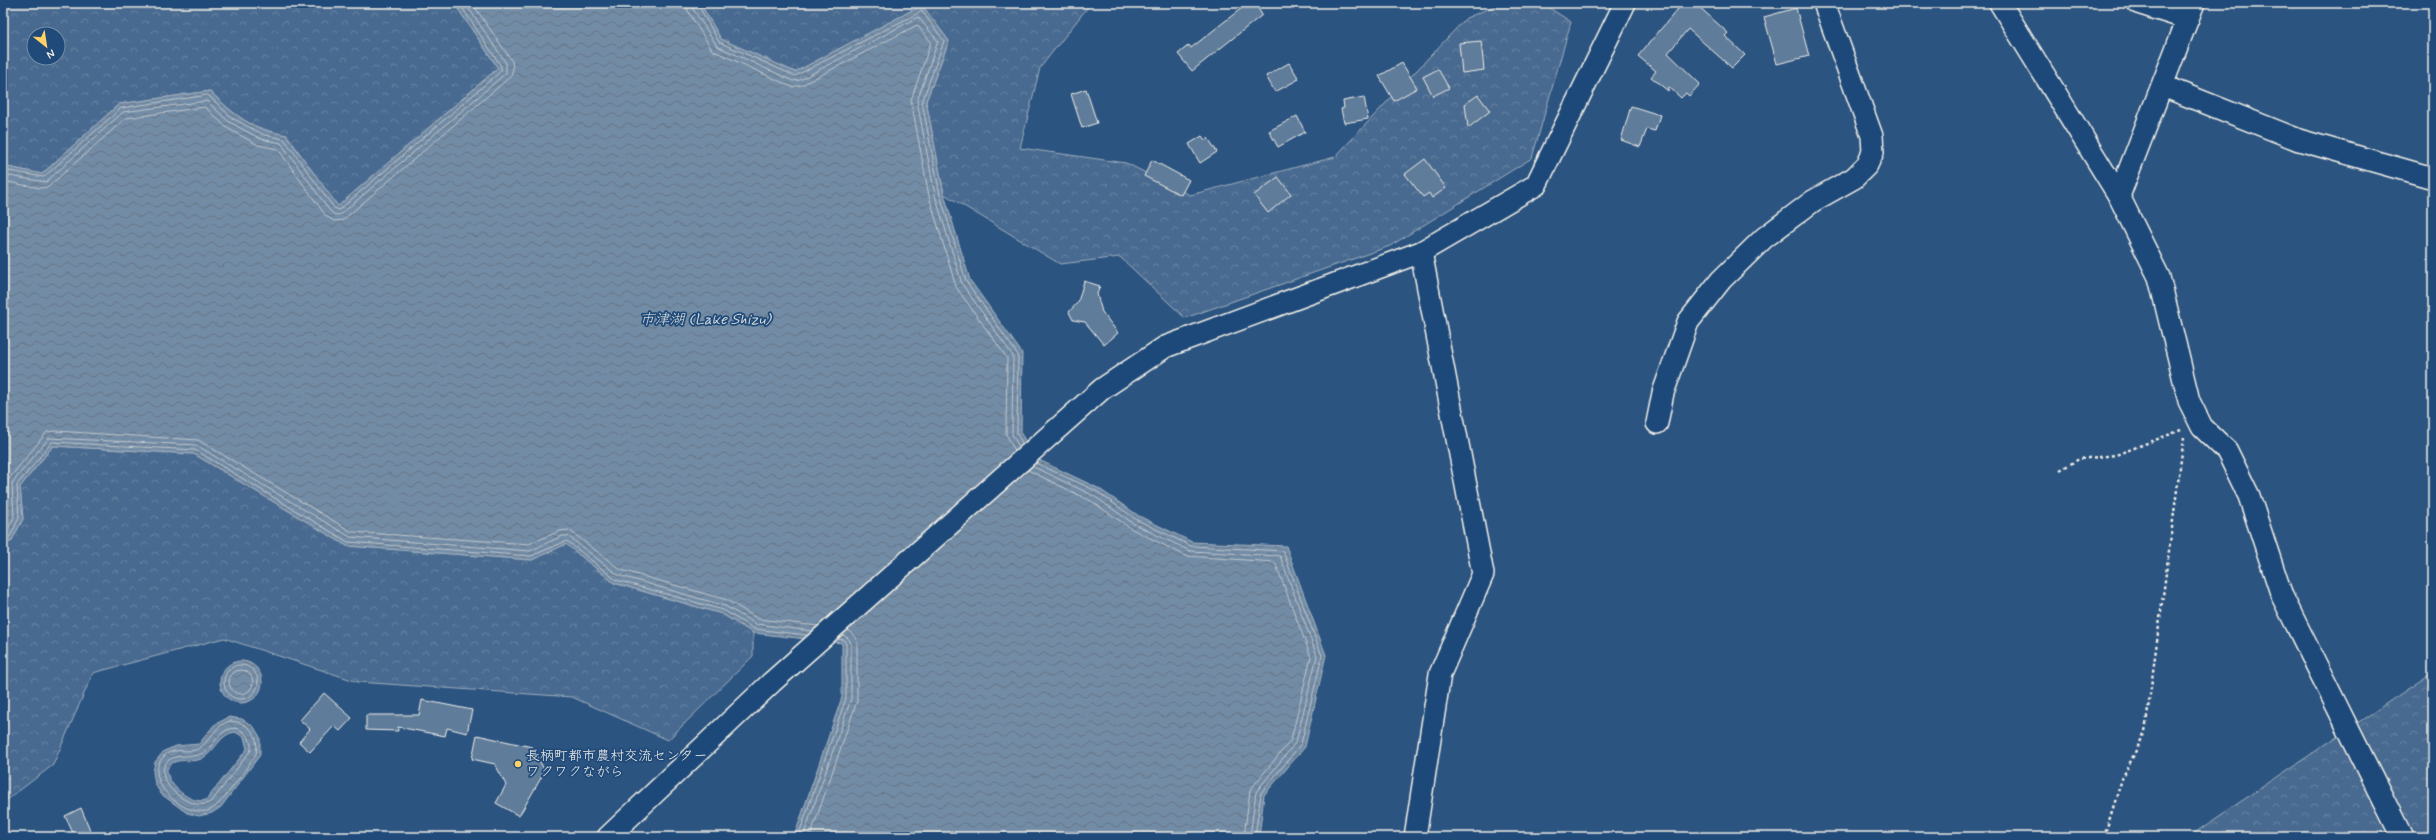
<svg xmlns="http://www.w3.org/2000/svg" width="2436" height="840" font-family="Mynerve,'Klee One',sans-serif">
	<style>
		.forest { fill: url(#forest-crowns); stroke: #9eaebc; fill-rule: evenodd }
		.water { fill: url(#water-waves); stroke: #a7b4c0; fill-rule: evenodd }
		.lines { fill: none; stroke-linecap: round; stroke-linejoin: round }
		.shore { stroke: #c0c9ce; stroke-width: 1 }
		.building { fill: #5e7b9a; stroke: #f4f1e8 }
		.minor-casing { stroke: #f4f1e8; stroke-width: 24 }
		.path { stroke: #f4f1e8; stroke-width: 2.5; stroke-dasharray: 3 3; stroke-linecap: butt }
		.minor { stroke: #1f4a7a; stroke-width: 21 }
		.poi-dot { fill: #ffd166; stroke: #1f4a7a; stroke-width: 1.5 }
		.labels { text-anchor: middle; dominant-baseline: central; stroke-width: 3.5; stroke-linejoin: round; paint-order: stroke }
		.poi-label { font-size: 14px; fill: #f4f1e8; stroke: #1f4a7a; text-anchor: start }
		.water-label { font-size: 15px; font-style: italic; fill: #dadddb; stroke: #1f4a7a }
	</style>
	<defs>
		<pattern id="forest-crowns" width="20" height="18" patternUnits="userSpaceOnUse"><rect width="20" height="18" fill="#496b90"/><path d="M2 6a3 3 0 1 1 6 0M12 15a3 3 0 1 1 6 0" fill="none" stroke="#6481a0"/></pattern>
		<pattern id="water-waves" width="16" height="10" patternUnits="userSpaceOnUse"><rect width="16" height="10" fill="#738ca6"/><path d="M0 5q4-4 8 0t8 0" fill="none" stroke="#647484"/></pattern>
	</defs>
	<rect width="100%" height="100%" fill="#2c5481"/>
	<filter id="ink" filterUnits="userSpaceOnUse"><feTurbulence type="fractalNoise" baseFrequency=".025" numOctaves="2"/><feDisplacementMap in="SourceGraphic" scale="8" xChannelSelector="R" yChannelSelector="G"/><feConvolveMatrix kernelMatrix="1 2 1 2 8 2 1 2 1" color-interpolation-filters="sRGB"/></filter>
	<g filter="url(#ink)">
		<g class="forest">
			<path d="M3 3H454L498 68 337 207 287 135C251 129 235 116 210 91L119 104 42 174 3 166ZM34 34H58V58H34Z"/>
			<polygon points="700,3 1091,3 1040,68 1020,148 1126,163 1190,195 1335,157 1466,18 1502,3 1542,3 1571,22 1532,158 1390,246 1185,318 1120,257 1060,264 944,194 926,101 949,41 922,5 795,72 721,39"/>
			<polygon points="53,446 194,454 347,546 532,560 566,544 614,583 722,614 753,633 753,656 668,740 572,697 358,682 224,638 93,673 53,765 3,803 3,541 11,542 23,519 20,487"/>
			<polygon points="2433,672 2433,837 2189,837 2206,825"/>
		</g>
		<g class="water">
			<path d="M454 3H700L721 39 795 72 922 5 949 41 926 101 944 194 970 280 1022 353 1021 434 1039 460 1098 488 1139 516 1192 542 1286 546 1326 655 1305 747 1264 795 1259 837H794L842 697V643L753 633 722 614 614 583 566 544 532 560 347 546 194 454 53 446 20 487 23 519 11 542 3 541V166L42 174 119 104 210 91C235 116 251 129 286 135L338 206 498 68Z"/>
			<circle cx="241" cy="682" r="21"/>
			<path d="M229 717 242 719 254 727 260 737V755L221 807 212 813 199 816 187 813 161 794 155 784 153 772 155 762 164 751 176 746 199 744 214 725ZM235 732 244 737 247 749 206 800C191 805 166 784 167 769 175 755 189 764 201 759 216 752 219 734 235 732Z"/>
		</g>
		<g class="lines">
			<g class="shore">
				<polyline points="686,3 688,11 712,50 792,87 802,85 917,25 931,42 911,100 929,196 956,287 1007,358 1006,434 1015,451"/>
				<polyline points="692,3 693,9 717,46 793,81 800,80 918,17 938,41 917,101 935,195 962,284 1013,356 1012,434 1019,447"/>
				<polyline points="697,3 719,42 795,76 922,11 944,41 922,102 940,195 966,281 1018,355 1017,434 1023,444"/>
				<polyline points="3,170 44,177 121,108 208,95 232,118 264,135 284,139 334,208 339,210 501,71 501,66 459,3"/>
				<polyline points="3,175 46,182 123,112 207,101 229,122 261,139 281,143 330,211 335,215 341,214 506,73 506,63 465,3"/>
				<polyline points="3,181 40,188 48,187 126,118 205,107 227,128 258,145 278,149 326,216 334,221 343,220 511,76 513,69 512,61 472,3"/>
				<polyline points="1036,463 1096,491 1137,520 1191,546 1283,551 1322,656 1301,744 1261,793 1255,837"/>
				<polyline points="1032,466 1094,496 1134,524 1190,551 1280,556 1317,656 1296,742 1256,792 1250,837"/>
				<polyline points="1028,470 1091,501 1132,529 1186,556 1275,562 1311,657 1291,740 1250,790 1244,837"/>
				<polyline points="3,526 8,516 7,481 47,432 55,431 198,440 352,532 529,544 560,531 569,530 621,570 727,600 758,619 818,626"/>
				<polyline points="3,532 7,531 14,517 12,483 49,438 196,445 350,537 530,551 562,536 568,536 618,575 725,606 756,624 812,631"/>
				<polyline points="3,537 10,537 19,518 17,485 52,442 195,450 348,542 531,556 567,541 616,580 723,610 754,629 807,635"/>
				<circle cx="241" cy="682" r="17"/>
				<circle cx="241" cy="682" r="12"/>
				<path d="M230 721C249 722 260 735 256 754 248 766 222 805 210 810 186 819 140 781 164 756 175 745 190 756 201 747 212 738 215 726 230 721Z"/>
				<path d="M235 728C246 731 252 739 251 750L212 801C195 814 157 786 164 767 171 749 192 761 205 752 216 743 219 729 235 728Z"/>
				<polyline points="798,837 846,698 846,644 844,640 838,639"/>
				<polyline points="803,837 851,699 851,643 848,638 843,635"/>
				<polyline points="810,837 857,701 857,642 854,635 848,630"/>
			</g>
		</g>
		<g class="building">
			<polygon points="1248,3 1255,3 1262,15 1192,71 1178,54 1189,45 1191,48"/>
			<polygon points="1683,3 1695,3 1728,33 1725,36 1745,55 1732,68 1688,29 1668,53 1700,84 1689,96 1686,93 1681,98 1669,87 1668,91 1651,77 1656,71 1638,56"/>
			<polygon points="1796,8 1809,56 1777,64 1764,17"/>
			<polygon points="1481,41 1484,70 1462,73 1459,43"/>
			<polygon points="1289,63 1299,79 1275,92 1266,76"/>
			<polygon points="1402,63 1417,88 1394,101 1379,76"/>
			<polygon points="1438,69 1449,88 1433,96 1423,77"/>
			<polygon points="1086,89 1097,123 1082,128 1071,94"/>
			<polygon points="1478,95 1490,111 1468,128 1465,104"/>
			<polygon points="1364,97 1368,119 1344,123 1341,109 1344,108 1343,101"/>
			<polygon points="1631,106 1660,115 1655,131 1647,129 1640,147 1621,140"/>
			<polygon points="1297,116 1305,132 1278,147 1269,131"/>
			<polygon points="1202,136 1205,140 1208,138 1217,152 1200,163 1189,144"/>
			<polygon points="1425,159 1446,188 1432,198 1429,193 1423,197 1405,174"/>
			<polygon points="1152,160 1189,180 1181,195 1144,176"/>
			<polygon points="1278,177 1291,194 1268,213 1254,195"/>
			<polygon points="1084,281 1100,286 1097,294 1102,312 1118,333 1104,345 1085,322 1073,320 1069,312 1078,302"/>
			<polygon points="324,693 352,718 340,731 334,726 310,752 299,742 310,729 300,720"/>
			<polygon points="422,700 472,710 467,733 447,728 445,736 398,727 398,731 366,730 366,715 419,715"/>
			<polygon points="477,735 532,747 545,771 519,816 496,803 506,785 495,764 472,759"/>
			<polygon points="81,808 93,837 75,837 65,816"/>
		</g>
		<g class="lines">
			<g class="minor-casing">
				<g id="minor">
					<polyline points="2000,3 2119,196"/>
					<polyline points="2138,3 2188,19"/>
					<polyline points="2194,3 2119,196 2159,277 2189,401 2202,427 2227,451 2249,496 2282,596 2402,837"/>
					<polyline points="2163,86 2299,140 2433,178"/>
					<polyline points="1657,423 1663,393 1688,322 1721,280 1764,238 1813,201 1854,178 1867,165 1873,152 1872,136 1824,3"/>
					<polyline points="608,837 772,682 1102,389 1165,347 1421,252 1536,185 1625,3"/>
					<polyline points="1415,837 1440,674 1483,574 1421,252"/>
				</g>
			</g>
			<g class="path">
				<polyline points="2060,470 2079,459 2116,455 2181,430"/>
				<polyline points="2104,837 2122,779 2145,732 2184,437"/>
			</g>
			<use href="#minor" class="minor"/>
		</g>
	</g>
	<circle class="poi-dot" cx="518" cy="764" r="4"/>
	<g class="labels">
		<g class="poi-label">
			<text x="526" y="756">長柄町都市農村交流センター<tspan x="526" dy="16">ワクワクながら</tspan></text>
		</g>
		<g class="water-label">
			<text x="705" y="320">市津湖 (Lake Shizu)</text>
		</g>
	</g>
	<rect width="2436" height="840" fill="none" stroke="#1f4a7a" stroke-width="16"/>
	<rect x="8" y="8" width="2420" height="824" fill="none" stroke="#f4f1e8" stroke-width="1.5" filter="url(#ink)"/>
	<g transform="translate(46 46) rotate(150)"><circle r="19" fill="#1f4a7a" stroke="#748da6"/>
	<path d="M0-3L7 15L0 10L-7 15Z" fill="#ffd166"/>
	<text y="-6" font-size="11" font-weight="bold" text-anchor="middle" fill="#f4f1e8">N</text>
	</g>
</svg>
